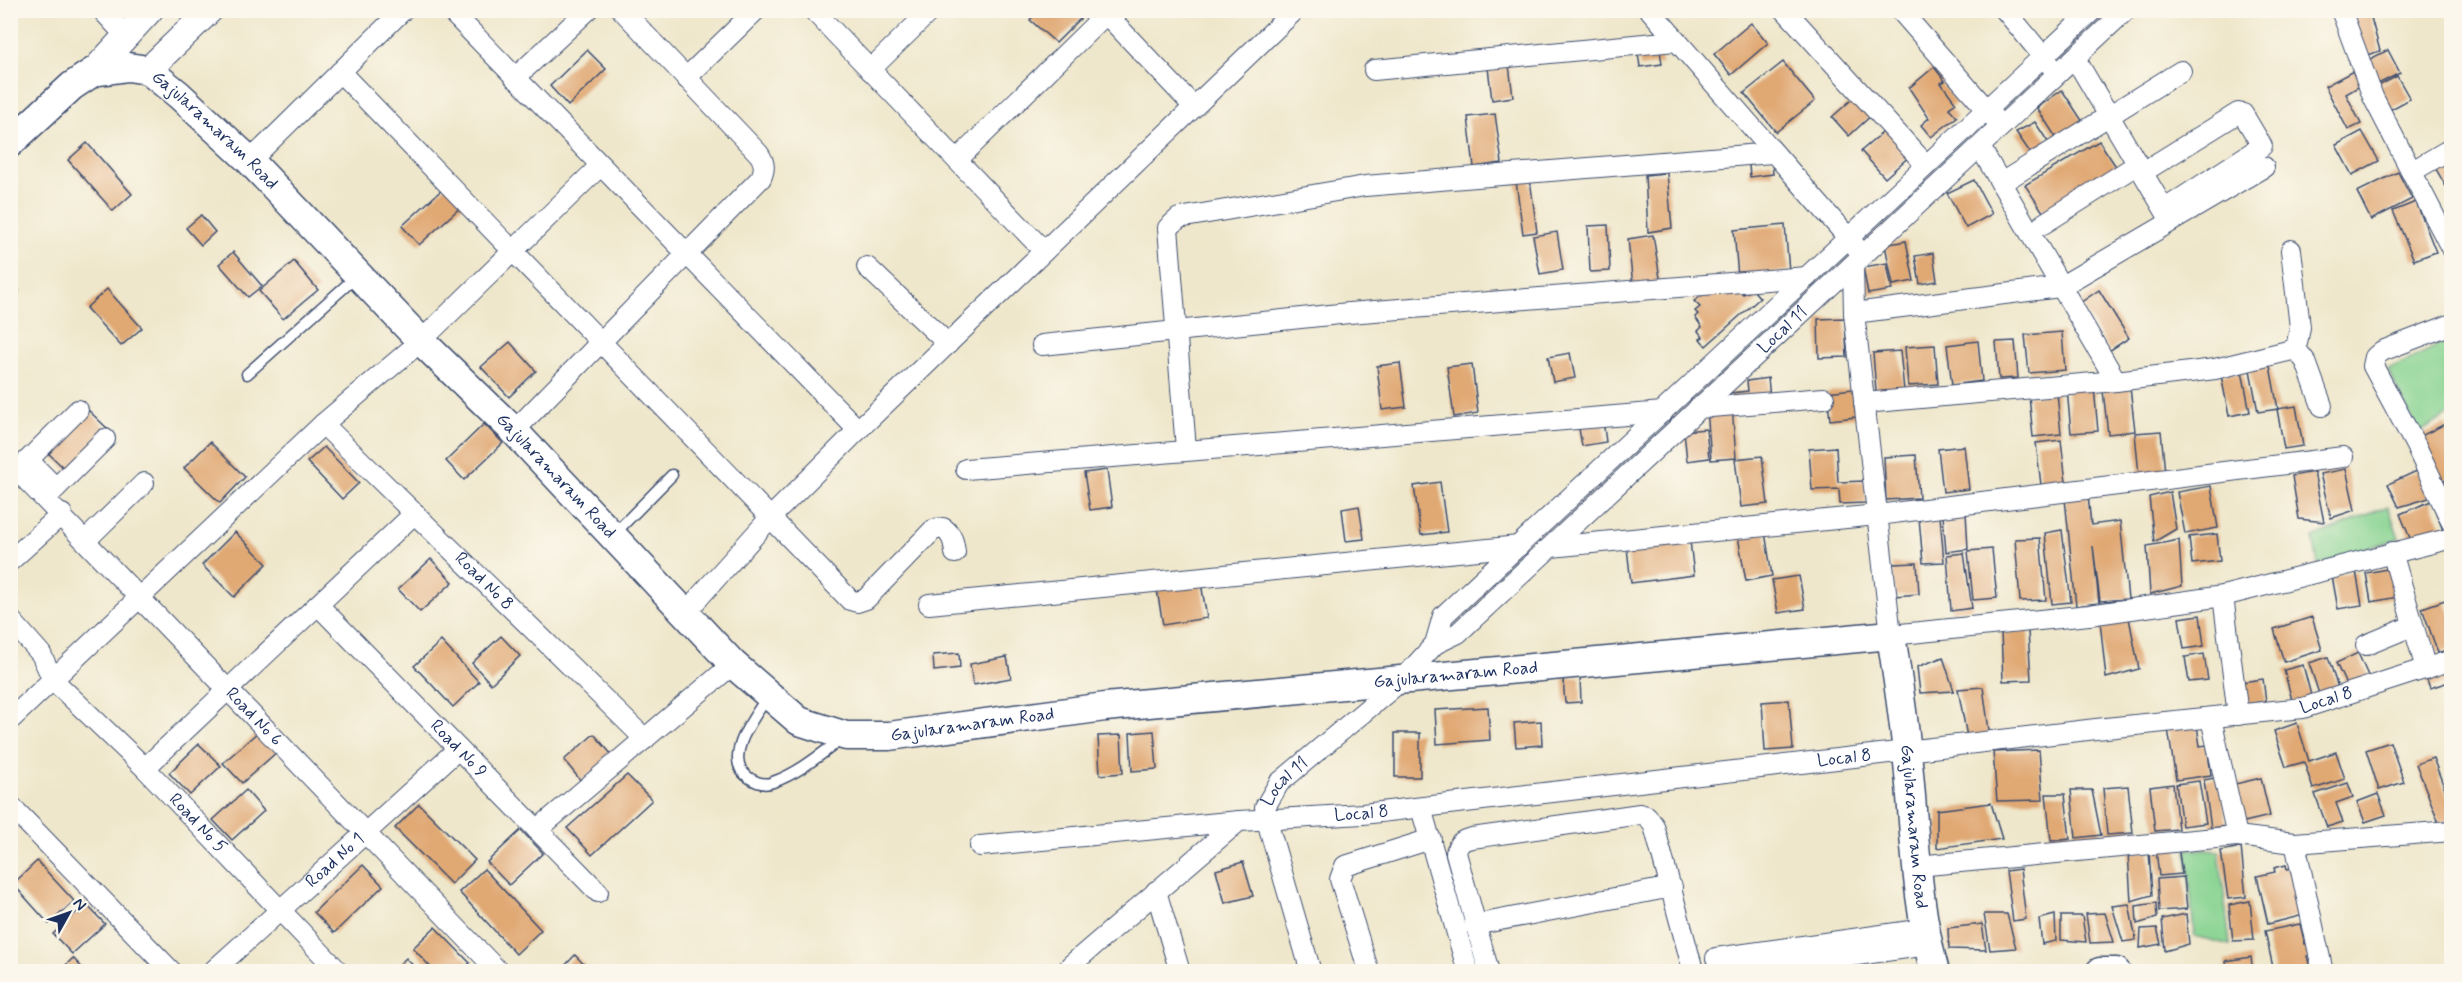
<svg xmlns="http://www.w3.org/2000/svg" width="2462" height="982" font-family="Mynerve,sans-serif">
	<style>
		.green { fill: #88d391; stroke: #528178; stroke-width: 1.5 }
		.building { fill: #e0a873 }
		.lines { fill: none; stroke-linecap: round; stroke-linejoin: round }
		.service-casing { stroke: #3b4b6e; stroke-width: 13 }
		.minor-casing { stroke: #3b4b6e; stroke-width: 22 }
		.tertiary-casing { stroke: #3b4b6e; stroke-width: 28 }
		.secondary-casing { stroke: #3b4b6e; stroke-width: 31 }
		.service { stroke: #fff; stroke-width: 10 }
		.minor { stroke: #fff; stroke-width: 20 }
		.tertiary { stroke: #fff; stroke-width: 26 }
		.secondary { stroke: #fff; stroke-width: 28 }
		.labels { text-anchor: middle; dominant-baseline: central; stroke-width: 4.5; stroke-linejoin: round; paint-order: stroke }
		.street-label { font-size: 18px; fill: #1b2f5e; stroke: #fbf7ec }
	</style>
	<rect width="100%" height="100%" fill="#fbf7ec"/>
	<filter id="ink" filterUnits="userSpaceOnUse"><feTurbulence type="fractalNoise" baseFrequency=".0167" numOctaves="2"/><feDisplacementMap in="SourceGraphic" scale="12" xChannelSelector="R" yChannelSelector="G"/><feConvolveMatrix kernelMatrix="1 2 1 2 8 2 1 2 1" color-interpolation-filters="sRGB"/></filter>
	<filter id="wash" filterUnits="userSpaceOnUse"><feTurbulence type="fractalNoise" baseFrequency=".008" numOctaves="4" result="noise"/><feDisplacementMap in="SourceGraphic" scale="24" xChannelSelector="R" yChannelSelector="G"/><feGaussianBlur stdDeviation="1.35" result="paint"/><feColorMatrix in="noise" values="0 0 0 0 0 0 0 0 0 0 0 0 0 0 0 0 0 1.4 0 .05"/><feComposite in="paint" operator="in"/></filter>
	<g filter="url(#wash)">
		<rect width="100%" height="100%" fill="#efe7cb"/>
		<g class="green">
			<polygon points="2445,342 2451,354 2451,413 2419,433 2388,370"/>
			<polygon points="2388,506 2399,538 2318,565 2313,538"/>
			<polygon points="2187,849 2219,851 2230,945 2194,936"/>
		</g>
		<g id="blocks">
			<g class="building">
				<polygon points="1039,10 1075,10 1082,17 1056,43 1030,20"/>
				<polygon points="2347,10 2369,10 2380,51 2360,57"/>
				<polygon points="1751,23 1768,43 1731,75 1714,54"/>
				<polygon points="587,50 606,69 568,106 550,86"/>
				<polygon points="1660,50 1662,64 1640,67 1638,53"/>
				<polygon points="2388,50 2400,73 2372,87 2360,64"/>
				<polygon points="1783,62 1815,101 1776,132 1744,93"/>
				<polygon points="1509,65 1513,97 1492,100 1488,68"/>
				<polygon points="1934,67 1945,81 1941,83 1956,103 1949,108 1957,117 1931,137 1921,125 1929,118 1909,88"/>
				<polygon points="2357,69 2365,83 2346,94 2361,124 2348,130 2325,86"/>
				<polygon points="2397,76 2410,99 2386,112 2373,89"/>
				<polygon points="2062,90 2083,122 2057,139 2037,108"/>
				<polygon points="1858,94 1875,112 1849,136 1832,117"/>
				<polygon points="1495,114 1502,163 1474,167 1468,117"/>
				<polygon points="2035,122 2052,148 2031,154 2016,132"/>
				<polygon points="1889,127 1912,154 1885,178 1861,151"/>
				<polygon points="2362,131 2379,161 2352,175 2336,145"/>
				<polygon points="2099,141 2119,171 2047,218 2025,185"/>
				<polygon points="87,143 132,194 113,211 68,160"/>
				<polygon points="2452,151 2452,188 2448,190 2432,162"/>
				<polygon points="1772,162 1773,174 1750,177 1749,165"/>
				<polygon points="2398,172 2412,199 2371,220 2357,192"/>
				<polygon points="1667,173 1672,228 1648,232 1645,175"/>
				<polygon points="1530,179 1537,232 1523,234 1516,181"/>
				<polygon points="1974,180 1992,214 1966,228 1947,193"/>
				<polygon points="447,185 464,204 419,245 402,226"/>
				<polygon points="2416,202 2436,252 2414,260 2393,211"/>
				<polygon points="201,215 215,232 201,245 186,228"/>
				<polygon points="1608,225 1610,271 1590,272 1588,226"/>
				<polygon points="1785,225 1789,271 1738,277 1734,230"/>
				<polygon points="1557,232 1563,270 1540,274 1533,236"/>
				<polygon points="1653,235 1661,284 1633,286 1628,239"/>
				<polygon points="1906,241 1914,281 1893,285 1885,245"/>
				<polygon points="233,252 262,286 248,297 219,264"/>
				<polygon points="1933,253 1937,281 1920,284 1915,256"/>
				<polygon points="294,261 318,290 283,319 259,291"/>
				<polygon points="1887,263 1892,290 1868,294 1863,267"/>
				<polygon points="1726,286 1732,293 1738,288 1743,294 1753,290 1760,298 1706,346 1700,339 1703,337 1698,331 1702,327 1695,317 1698,314 1695,311 1700,307 1694,301 1712,289"/>
				<polygon points="107,289 142,328 121,346 86,308"/>
				<polygon points="2099,290 2129,338 2109,351 2080,303"/>
				<polygon points="1845,318 1847,357 1819,358 1818,319"/>
				<polygon points="2062,332 2065,370 2029,373 2025,335"/>
				<polygon points="1978,341 1982,381 1952,385 1947,345"/>
				<polygon points="2015,341 2018,378 1999,379 1996,342"/>
				<polygon points="510,342 536,371 509,397 481,367"/>
				<polygon points="1935,345 1938,384 1908,386 1905,347"/>
				<polygon points="1900,351 1904,390 1876,392 1873,353"/>
				<polygon points="1570,353 1575,378 1553,382 1548,357"/>
				<polygon points="1400,363 1406,407 1382,410 1377,366"/>
				<polygon points="1472,364 1478,413 1454,417 1447,367"/>
				<polygon points="2270,366 2278,409 2258,412 2250,370"/>
				<polygon points="2242,371 2250,412 2229,416 2221,375"/>
				<polygon points="1768,378 1770,398 1731,404 1730,393 1748,391 1747,381"/>
				<polygon points="2094,387 2098,431 2071,433 2067,389"/>
				<polygon points="2130,387 2135,431 2108,434 2103,391"/>
				<polygon points="1853,389 1856,417 1830,420 1827,392"/>
				<polygon points="2057,393 2061,434 2033,437 2029,396"/>
				<polygon points="1732,406 1736,458 1711,460 1707,408"/>
				<polygon points="2296,406 2303,446 2284,449 2277,409"/>
				<polygon points="85,407 109,430 68,472 44,449"/>
				<polygon points="1603,420 1606,442 1582,446 1578,423"/>
				<polygon points="484,424 503,443 464,480 446,461"/>
				<polygon points="2445,424 2452,437 2452,476 2441,482 2421,436"/>
				<polygon points="1706,429 1709,458 1687,461 1684,431"/>
				<polygon points="2161,431 2165,473 2139,475 2135,433"/>
				<polygon points="2061,440 2066,482 2041,485 2036,443"/>
				<polygon points="210,442 245,477 220,503 184,468"/>
				<polygon points="1964,446 1969,489 1943,492 1938,449"/>
				<polygon points="324,447 359,483 342,499 307,462"/>
				<polygon points="1836,447 1838,482 1865,481 1866,503 1840,504 1839,489 1812,490 1809,449"/>
				<polygon points="1916,455 1919,498 1886,500 1884,457"/>
				<polygon points="1762,456 1768,504 1741,507 1735,459"/>
				<polygon points="2346,469 2355,510 2331,518 2320,474"/>
				<polygon points="1107,470 1112,507 1090,510 1084,473"/>
				<polygon points="2419,470 2429,498 2399,507 2388,484"/>
				<polygon points="2314,472 2324,522 2299,519 2292,476"/>
				<polygon points="1440,482 1447,532 1421,535 1414,486"/>
				<polygon points="2211,486 2218,528 2185,534 2177,492"/>
				<polygon points="2170,492 2176,529 2154,542 2149,497"/>
				<polygon points="2088,495 2091,525 2120,521 2128,599 2100,601 2093,546 2099,603 2076,606 2065,499"/>
				<polygon points="2431,501 2443,530 2412,543 2400,514"/>
				<polygon points="1359,506 1364,539 1346,541 1342,509"/>
				<polygon points="1966,512 1968,549 1946,552 1943,515"/>
				<polygon points="1940,516 1944,562 1923,563 1919,518"/>
				<polygon points="1764,526 1772,576 1746,581 1737,531"/>
				<polygon points="2062,530 2071,602 2052,604 2045,533"/>
				<polygon points="235,532 267,564 234,597 202,565"/>
				<polygon points="2217,534 2220,561 2192,564 2189,537"/>
				<polygon points="2040,538 2046,600 2020,601 2015,539"/>
				<polygon points="2179,540 2182,586 2150,594 2147,546"/>
				<polygon points="1690,541 1694,575 1631,583 1627,548"/>
				<polygon points="1992,549 1997,598 1973,600 1968,551"/>
				<polygon points="1964,553 1972,608 1951,611 1947,555"/>
				<polygon points="431,559 453,582 420,612 398,589"/>
				<polygon points="1917,563 1919,594 1895,596 1892,564"/>
				<polygon points="2392,568 2398,597 2371,602 2366,573"/>
				<polygon points="2356,571 2362,605 2338,609 2332,576"/>
				<polygon points="1799,576 1805,609 1778,613 1772,580"/>
				<polygon points="1201,583 1207,618 1163,625 1157,590"/>
				<polygon points="2445,600 2452,619 2452,648 2438,653 2422,608"/>
				<polygon points="2200,615 2204,646 2184,649 2179,618"/>
				<polygon points="2312,617 2322,650 2284,662 2274,629"/>
				<polygon points="2129,618 2139,669 2106,678 2100,621"/>
				<polygon points="2028,631 2031,680 2003,681 2001,632"/>
				<polygon points="501,636 520,656 491,684 472,663"/>
				<polygon points="441,641 479,682 453,707 414,666"/>
				<polygon points="959,653 960,668 934,671 933,655"/>
				<polygon points="2358,653 2370,680 2348,689 2336,663"/>
				<polygon points="2204,654 2208,680 2189,682 2185,657"/>
				<polygon points="1007,657 1011,678 973,685 970,664"/>
				<polygon points="1943,657 1954,691 1920,693 1917,667"/>
				<polygon points="2328,657 2339,691 2320,697 2309,663"/>
				<polygon points="2303,665 2312,699 2293,704 2284,670"/>
				<polygon points="2452,665 2452,681 2430,688 2425,674"/>
				<polygon points="1580,677 1581,702 1565,703 1563,678"/>
				<polygon points="2263,679 2266,701 2246,704 2242,682"/>
				<polygon points="1983,687 1990,738 1967,737 1958,689"/>
				<polygon points="1789,700 1793,749 1765,751 1762,702"/>
				<polygon points="1488,707 1490,740 1437,744 1435,710"/>
				<polygon points="1541,721 1542,745 1516,747 1514,723"/>
				<polygon points="2297,723 2309,761 2336,752 2345,779 2313,789 2304,762 2286,767 2274,731"/>
				<polygon points="2197,725 2200,746 2207,745 2211,775 2176,780 2168,729"/>
				<polygon points="259,731 278,751 242,783 223,763"/>
				<polygon points="1154,731 1157,769 1132,771 1130,733"/>
				<rect x="1395" y="733" width="25" height="44"/>
				<polygon points="594,734 612,755 581,781 564,760"/>
				<polygon points="1121,735 1123,773 1100,775 1098,736"/>
				<polygon points="2390,742 2404,782 2379,790 2366,750"/>
				<polygon points="199,744 221,766 190,795 169,773"/>
				<polygon points="2039,750 2043,800 1997,801 1993,752"/>
				<polygon points="2433,758 2452,808 2452,819 2439,823 2416,764"/>
				<polygon points="627,775 652,800 592,855 567,828"/>
				<polygon points="2220,777 2227,826 2211,828 2204,780"/>
				<polygon points="2261,778 2270,816 2244,822 2235,784"/>
				<polygon points="2199,781 2206,823 2182,826 2176,784"/>
				<polygon points="2348,783 2353,797 2336,803 2343,822 2327,827 2315,794"/>
				<polygon points="2173,784 2178,829 2155,831 2150,787"/>
				<polygon points="2128,786 2133,833 2107,835 2103,788"/>
				<polygon points="246,790 264,811 232,840 213,820"/>
				<polygon points="2071,790 2092,790 2101,835 2076,838"/>
				<polygon points="2046,794 2065,794 2070,839 2051,841"/>
				<polygon points="2378,794 2386,815 2365,822 2357,802"/>
				<polygon points="1991,803 2002,839 1937,848 1937,810"/>
				<polygon points="419,804 475,860 451,884 395,828"/>
				<polygon points="521,830 543,853 509,885 487,862"/>
				<polygon points="2178,846 2182,874 2159,876 2156,850"/>
				<polygon points="2241,847 2246,897 2228,899 2221,851"/>
				<polygon points="2149,851 2152,895 2131,901 2128,853"/>
				<polygon points="37,861 74,901 49,924 13,884"/>
				<polygon points="1243,862 1253,896 1225,903 1216,870"/>
				<polygon points="363,865 383,886 334,933 314,912"/>
				<polygon points="2286,865 2287,869 2292,868 2304,915 2268,924 2257,876 2275,872 2274,868"/>
				<polygon points="484,869 541,930 516,954 459,892"/>
				<polygon points="2020,869 2026,919 2013,921 2006,871"/>
				<polygon points="2184,877 2187,909 2159,911 2157,879"/>
				<polygon points="2250,901 2254,940 2233,941 2229,905"/>
				<polygon points="84,902 105,924 72,954 53,934 77,912 79,914 81,912 77,907"/>
				<polygon points="2156,903 2157,918 2137,924 2136,906"/>
				<polygon points="2129,904 2136,940 2123,942 2112,906"/>
				<polygon points="2105,913 2114,942 2090,943 2086,914"/>
				<polygon points="1984,914 2007,914 2016,948 1990,950"/>
				<polygon points="2186,914 2189,944 2165,951 2162,919"/>
				<polygon points="2055,915 2056,941 2042,944 2039,919"/>
				<polygon points="2061,916 2082,916 2086,942 2061,940"/>
				<polygon points="1982,924 1986,950 1949,949 1948,928"/>
				<polygon points="2300,924 2305,944 2313,942 2316,954 2307,956 2311,972 2274,972 2265,931"/>
				<polygon points="435,927 470,963 461,972 435,972 413,948"/>
				<polygon points="2157,928 2161,944 2140,948 2141,929"/>
				<polygon points="575,955 591,972 559,972"/>
				<polygon points="2251,957 2253,972 2227,972 2226,961"/>
				<polygon points="73,958 86,972 59,972"/>
				<polygon points="406,958 419,972 392,972"/>
			</g>
		</g>
	</g>
	<g filter="url(#ink)">
		<use href="#blocks" fill-opacity="0" stroke="#3b4b6e" stroke-width="1.5"/>
		<g class="lines">
			<g class="service-casing">
				<g id="service">
					<polyline points="10,288 13,291"/>
					<polyline points="247,374 358,275"/>
					<polyline points="613,535 672,475"/>
					<path d="M768 696C756 715 721 758 748 777 755 782 764 786 773 782 799 773 821 754 843 738"/>
				</g>
			</g>
			<g class="minor-casing">
				<g id="minor">
					<polyline points="102,10 125,35"/>
					<polyline points="450,10 858,430"/>
					<polyline points="813,10 1044,251"/>
					<polyline points="1650,10 1857,248"/>
					<polyline points="1785,10 1926,165"/>
					<polyline points="1900,10 1994,118"/>
					<polyline points="2005,10 2051,66"/>
					<polyline points="2341,10 2373,97 2452,250"/>
					<polyline points="1106,14 1194,107"/>
					<polyline points="2075,58 2171,221"/>
					<polyline points="870,70 931,10"/>
					<polyline points="1374,70 1675,41"/>
					<path d="M340 72 850 600 857 602 866 599 933 530 943 528C952 534 954 542 955 553"/>
					<polyline points="515,78 588,10"/>
					<polyline points="686,78 756,10"/>
					<polyline points="1980,147 2116,381 2215,369 2296,349 2300,327 2291,250"/>
					<polyline points="957,160 1110,10"/>
					<polyline points="250,161 403,10"/>
					<polyline points="2143,172 2238,113 2243,114 2262,146 2165,209"/>
					<polyline points="2411,172 2452,148"/>
					<polyline points="2001,183 2181,71"/>
					<polyline points="2043,224 2138,164"/>
					<polyline points="1853,265 1854,313 1891,635 2089,615 2223,596 2452,538"/>
					<polyline points="867,267 948,344"/>
					<polyline points="1854,313 2060,287 2264,167"/>
					<polyline points="2452,324 2382,351 2375,357 2373,366 2416,446 2452,523"/>
					<polyline points="1042,345 1349,313 1807,277"/>
					<polyline points="2296,349 2306,362 2322,406"/>
					<polyline points="1864,403 2116,381"/>
					<polyline points="1698,408 1824,398"/>
					<path id="s1" d="M323 424 645 739"/>
					<path d="M514 431 761 178C765 169 765 163 759 154L622 10"/>
					<polyline points="1186,449 1168,228 1179,218 1365,186 1772,153"/>
					<polyline points="28,460 56,488"/>
					<path id="s2" d="M10 463 499 972"/>
					<polyline points="966,469 1663,412"/>
					<polyline points="18,470 78,410"/>
					<polyline points="46,498 105,439"/>
					<polyline points="86,540 144,483"/>
					<polyline points="1551,547 1877,515 2343,457"/>
					<polyline points="2392,552 2426,669"/>
					<polyline points="10,561 62,514"/>
					<polyline points="2223,596 2238,715"/>
					<polyline points="929,604 1519,546"/>
					<path id="s3" d="M318 605 598 892"/>
					<polyline points="685,613 770,518 858,430 1295,10"/>
					<path id="s4" d="M10 619 41 654 53 680 145 768 339 972"/>
					<polyline points="1435,644 1443,616 2093,10"/>
					<polyline points="2366,645 2412,626"/>
					<polyline points="2211,718 2237,836"/>
					<polyline points="10,720 323,424 421,341 600,166"/>
					<polyline points="145,768 415,513"/>
					<polyline points="10,805 172,972"/>
					<polyline points="1421,808 1468,972"/>
					<polyline points="537,830 733,664"/>
					<polyline points="2295,843 2323,972"/>
					<polyline points="980,846 1239,821"/>
					<polyline points="1917,866 2237,836 2295,843 2452,831"/>
					<polyline points="1156,891 1180,972"/>
					<polyline points="1474,925 1672,887"/>
					<polyline points="1716,958 1925,929"/>
					<path id="s5" d="M212 972 458 749"/>
					<path id="s6" d="M1067 972 1071 965 1239 821 1363 814 2096 729 2303 708 2452 660"/>
					<path id="s7" d="M1311 972 1267 821 1265 807 1279 783 1403 679 1435 644 1458 633 2126 10"/>
					<polyline points="1369,972 1340,879 1345,866 1431,839"/>
					<path d="M1489 972 1456 853C1458 843 1462 840 1472 838L1640 814 1647 816 1654 826 1693 970 1688 972"/>
					<polyline points="1737,972 1928,945"/>
				</g>
			</g>
			<g class="tertiary-casing">
				<g id="tertiary">
					<polyline points="148,70 210,10"/>
					<polyline points="93,72 150,10"/>
				</g>
			</g>
			<g class="secondary-casing">
				<g id="secondary">
					<path id="s8" d="M10 143 72 86 93 72 128 67 148 70 179 95 250 161 421 341 514 431 733 664 799 721 846 736H889L1105 707 1891 635C1897 674 1903 713 1907 753 1915 826 1915 901 1935 972"/>
					<polyline points="2100,972 2116,972"/>
				</g>
			</g>
			<use href="#service" class="service"/>
			<use href="#minor" class="minor"/>
			<use href="#tertiary" class="tertiary"/>
			<use href="#secondary" class="secondary"/>
		</g>
	</g>
	<g class="labels">
		<g class="street-label">
			<text stroke="none"><textPath href="#s8" startOffset="255">Gajularamaram Road</textPath></text>
			<text stroke="none"><textPath href="#s7" startOffset="878">Local 11</textPath></text>
			<text stroke="none"><textPath href="#s8" startOffset="741">Gajularamaram Road</textPath></text>
			<text stroke="none"><textPath href="#s1" startOffset="225">Road No 8</textPath></text>
			<text stroke="none"><textPath href="#s8" startOffset="1749">Gajularamaram Road</textPath></text>
			<text stroke="none"><textPath href="#s6" startOffset="1324">Local 8</textPath></text>
			<text stroke="none"><textPath href="#s2" startOffset="352">Road No 6</textPath></text>
			<text stroke="none"><textPath href="#s8" startOffset="1263">Gajularamaram Road</textPath></text>
			<text stroke="none"><textPath href="#s3" startOffset="201">Road No 9</textPath></text>
			<text stroke="none"><textPath href="#s6" startOffset="838">Local 8</textPath></text>
			<text stroke="none"><textPath href="#s7" startOffset="204">Local 11</textPath></text>
			<text stroke="none"><textPath href="#s6" startOffset="352">Local 8</textPath></text>
			<text stroke="none"><textPath href="#s4" startOffset="279">Road No 5</textPath></text>
			<text stroke="none"><textPath href="#s8" startOffset="2379">Gajularamaram Road</textPath></text>
			<text stroke="none"><textPath href="#s5" startOffset="166">Road No 1</textPath></text>
		</g>
	</g>
	<rect width="2462" height="982" fill="none" stroke="#fbf7ec" stroke-width="36"/>
	<g transform="translate(69 913) rotate(50)" stroke="#fbf7ec" stroke-width="4.5" paint-order="stroke">
	<path d="M0-4.5L10 22L0 15L-10 22Z" fill="#1b2f5e"/>
	<text y="-9" font-size="16" font-weight="bold" text-anchor="middle" fill="#1b2f5e">N</text>
	</g>
</svg>
